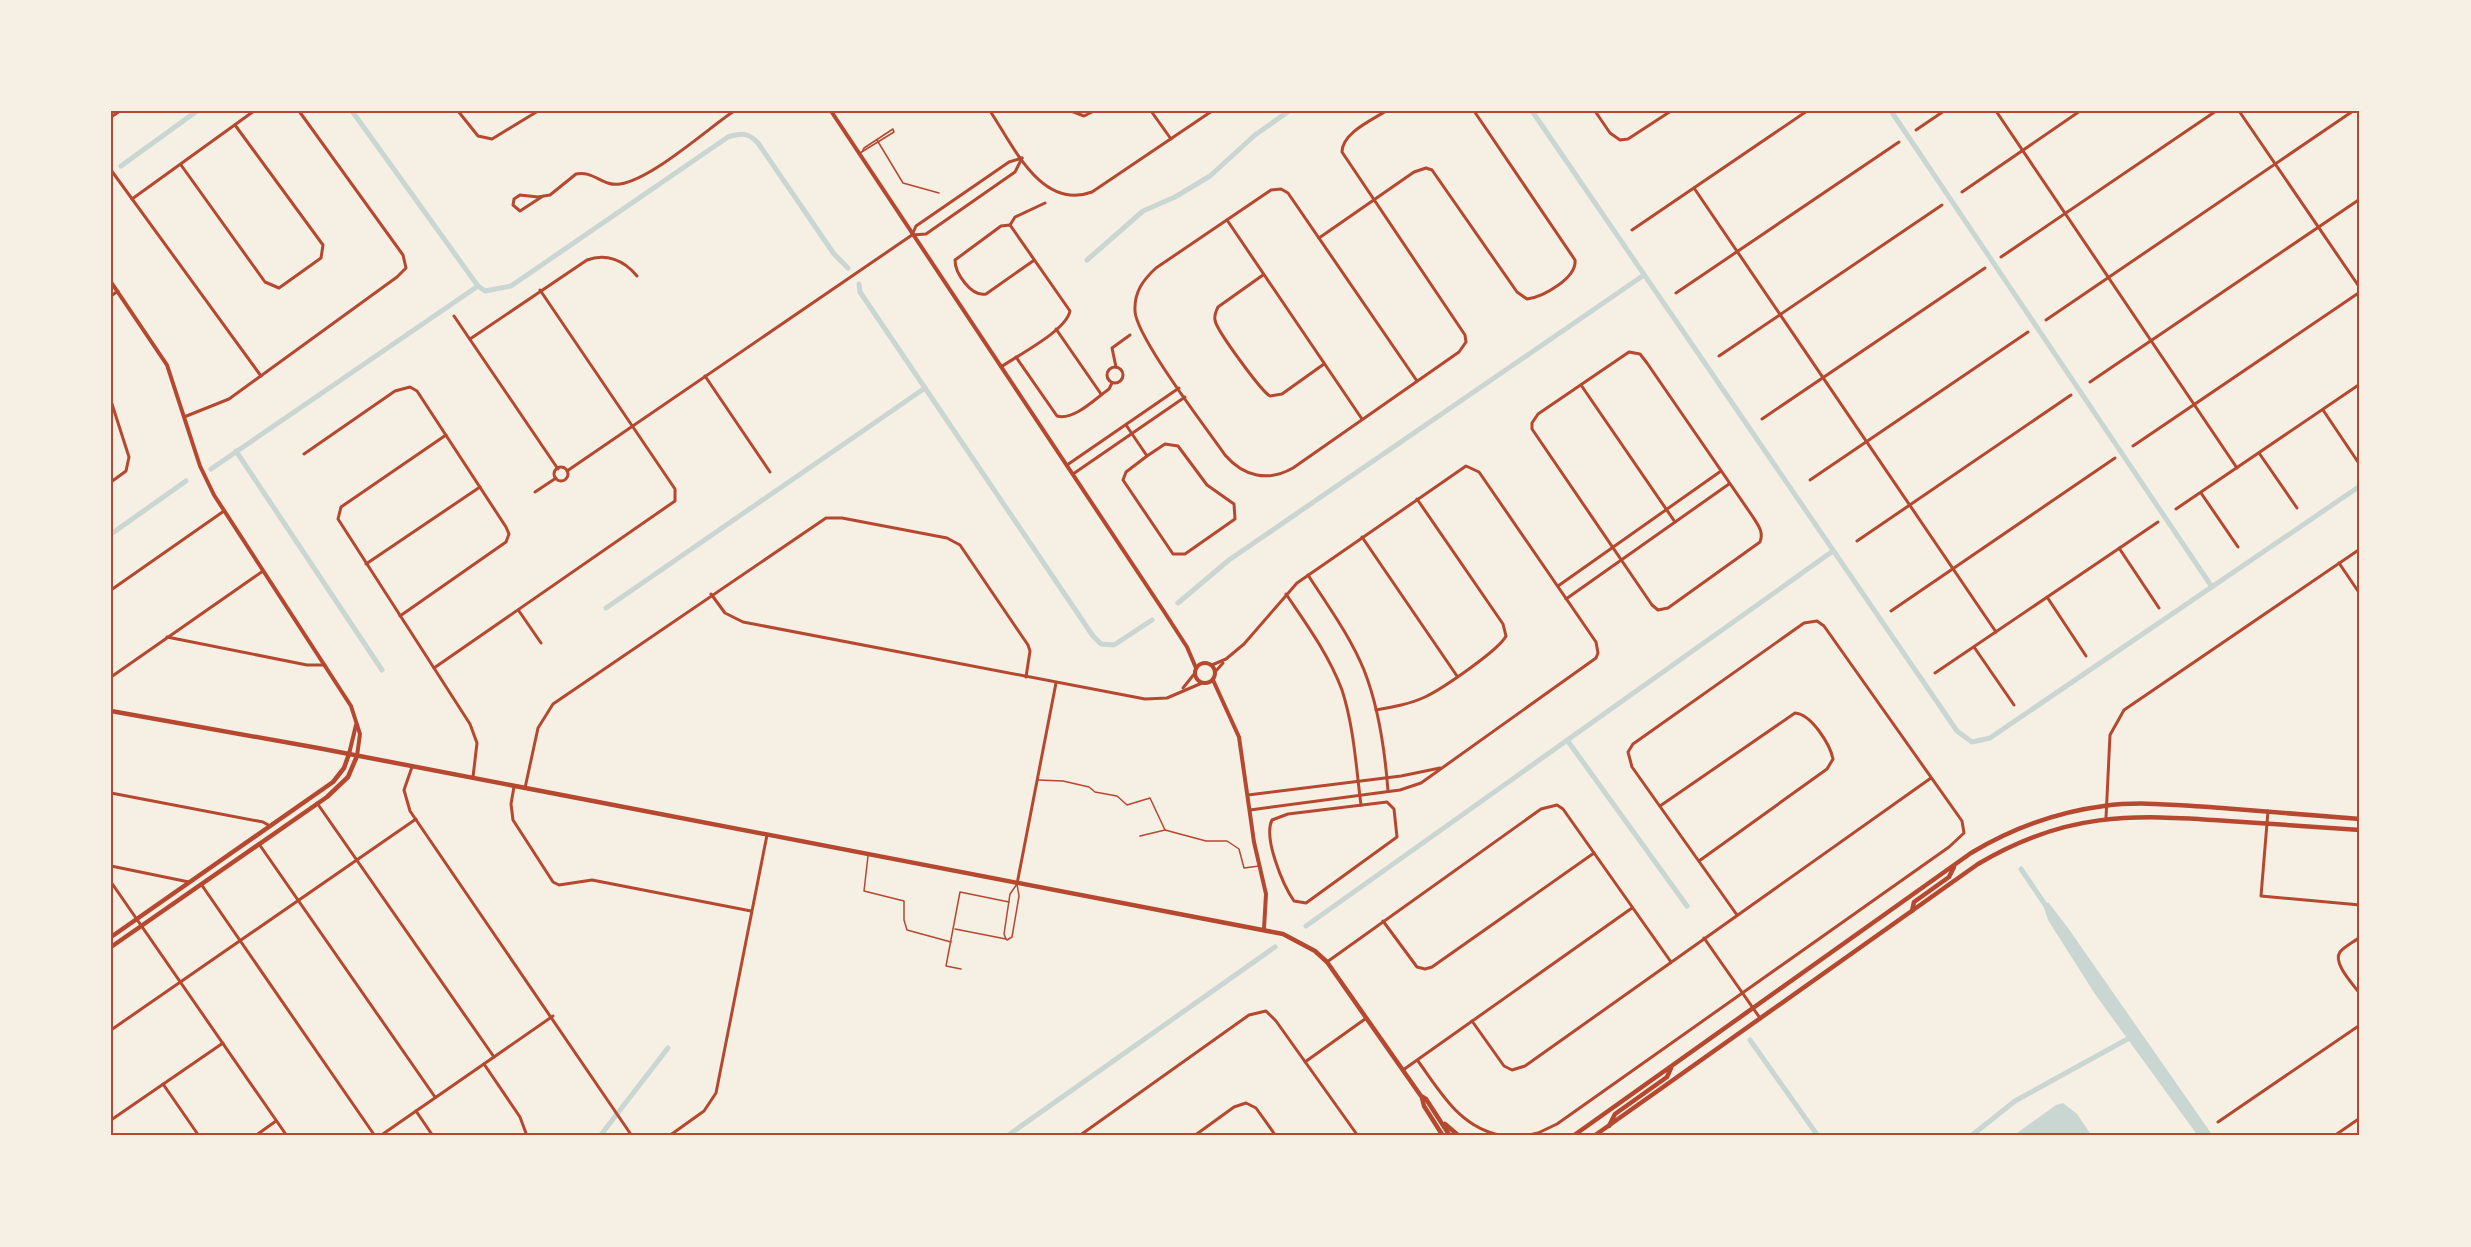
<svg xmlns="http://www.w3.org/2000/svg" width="2471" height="1247" font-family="Rubik,sans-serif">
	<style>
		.water { fill: #c9d6d2 }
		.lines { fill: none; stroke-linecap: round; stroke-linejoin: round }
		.canal { stroke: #c9d6d2; stroke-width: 5 }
		.service { stroke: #b5482f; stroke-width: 1.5 }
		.minor { stroke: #b5482f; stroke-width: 3 }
		.tertiary { stroke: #b5482f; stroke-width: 4 }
		.secondary { stroke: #b5482f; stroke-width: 4.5 }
		.neatline { fill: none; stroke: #b5482f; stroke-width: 2 }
	</style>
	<rect width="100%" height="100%" fill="#f6efe4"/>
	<g class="water">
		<polygon points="2048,902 2068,928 2213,1136 2198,1136 2095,994 2048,920 2044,908"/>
		<polygon points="2063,1103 2077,1114 2092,1136 2013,1136 2056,1105"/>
	</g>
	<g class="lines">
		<g class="canal">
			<path d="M352 111 478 286 485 291 511 286 728 137C741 133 748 132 758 143L834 254 848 268"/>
			<polyline points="1532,111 1957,731 1972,742 1990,738 2360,486"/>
			<polyline points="1891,111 2212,587"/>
			<polyline points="121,166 197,111"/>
			<polyline points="1087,260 1143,211 1175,197 1210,176 1255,135 1289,111"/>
			<polyline points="859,284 860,292 1093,636 1101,644 1114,645 1152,620"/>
			<polyline points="236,451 382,670"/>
			<polyline points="211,469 478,286"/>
			<polyline points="111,534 186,481"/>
			<polyline points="1178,603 1229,560 1644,275"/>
			<polyline points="606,608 925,388"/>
			<polyline points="1567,740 1687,906"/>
			<polyline points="2021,869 2048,909"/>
			<polyline points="1306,926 1833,551"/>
			<polyline points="1750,1040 1818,1136"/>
			<polyline points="600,1136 668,1048"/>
			<polyline points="1007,1136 1275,947"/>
			<polyline points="1971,1136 2015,1101 2133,1036"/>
		</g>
		<g class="service">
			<polyline points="877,140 903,183 939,193"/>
			<polyline points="860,153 894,132 893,129 864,148 862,152"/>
			<polyline points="1038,780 1063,781 1089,787 1095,792 1117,796 1127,805 1150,798 1165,830"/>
			<polyline points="1140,836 1165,830 1206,841 1227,841 1239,849 1244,868 1259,866"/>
			<polyline points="868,856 864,891 904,901 904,920 907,930 951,942"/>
			<polyline points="955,929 1006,939"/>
			<polyline points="1006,939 1004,934 1010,894 1017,884"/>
			<polyline points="1007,940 1012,937 1019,896 1017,884"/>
			<polyline points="961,969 946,966 960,892 1009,902"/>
		</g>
		<g class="minor">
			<polyline points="458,111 478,136 492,139 538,111"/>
			<path d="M990 111C1013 145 1041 211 1092 192L1212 111"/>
			<polyline points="1071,111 1084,116 1094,111"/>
			<polyline points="1151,111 1171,139"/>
			<path d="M1386 111C1372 120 1342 133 1342 152L1465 335 1466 342 1459 352 1293 468C1268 482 1244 477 1225 455 1207 429 1136 337 1135 311 1134 292 1143 280 1156 268L1271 190 1281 189 1288 193 1417 381"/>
			<polyline points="1595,111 1610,133 1620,140 1628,139 1671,111"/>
			<polyline points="1996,111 2237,468"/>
			<polyline points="2239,111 2360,288"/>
			<polyline points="111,117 120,111"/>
			<polyline points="1916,130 1944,111"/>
			<polyline points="181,165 265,282 279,288 321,258 323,245 235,125"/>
			<polyline points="111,170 261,376"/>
			<polyline points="1694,188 1996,632"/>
			<polyline points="1962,192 2080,111"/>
			<path d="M543 196 520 211 513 205 514 199 520 195 538 197 550 195 576 174C593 170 603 187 620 184 652 179 706 130 734 111"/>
			<polyline points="132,199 254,111"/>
			<polyline points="1227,220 1362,419"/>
			<polyline points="1010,225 1015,217 1045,203"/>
			<polyline points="1632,230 1807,111"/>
			<polyline points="912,235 916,226 1009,162 1022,158"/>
			<path d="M1319 238 1414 172 1426 168 1432 170 1517 292 1527 299C1543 297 1577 278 1575 260L1474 111"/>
			<polyline points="2001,257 2216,111"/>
			<path d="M1263 275 1218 307C1216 311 1214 315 1215 320 1216 330 1262 392 1270 396L1282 394 1324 364"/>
			<polyline points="1676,293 1899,142"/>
			<polyline points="111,296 118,291"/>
			<polyline points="454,316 558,469"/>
			<polyline points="2046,320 2353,111"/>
			<polyline points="1056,329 1101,394"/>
			<path d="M470 339 587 260C606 253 624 260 637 276"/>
			<path d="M1629 352 1640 354 1647 363 1753 517C1758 525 1764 532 1760 542L1668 608 1658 610 1652 605 1532 429V423L1538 414Z"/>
			<polyline points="1719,356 1942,205"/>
			<path d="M1016 357 1057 416C1074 421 1096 398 1109 389L1112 383"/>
			<circle cx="1115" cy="375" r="8"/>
			<path d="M1001 367C1018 355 1066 331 1070 311L1010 225 1001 226 955 260C955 273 971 297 986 294L1033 261"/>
			<polyline points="1116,367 1112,348 1130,335"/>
			<polyline points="705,376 770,472"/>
			<polyline points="2090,382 2360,199"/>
			<polyline points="1581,385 1675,522"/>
			<polyline points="111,401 129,457 126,471 111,482"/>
			<polyline points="2323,410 2360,465"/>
			<polyline points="184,417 229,399 397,277 406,268 403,255 299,111"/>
			<polyline points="1762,419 1985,268"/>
			<polyline points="1126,425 1147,456 1165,444 1178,446 1207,485 1234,504 1235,519 1185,554 1173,554 1123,480 1126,472 1147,456"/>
			<polyline points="446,435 341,507 338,519 470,724 477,743 473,777"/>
			<polyline points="2133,446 2360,292"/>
			<polyline points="2259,453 2297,508"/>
			<polyline points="304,454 395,391 410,387 417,391 506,527 509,534 506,542 400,616"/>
			<polyline points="1067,465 1179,388"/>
			<circle cx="561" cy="474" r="7"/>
			<polyline points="567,471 912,235 926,234 1015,172 1022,158"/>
			<polyline points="1073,474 1185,397"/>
			<polyline points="1810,480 2028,332"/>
			<polyline points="535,492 556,478"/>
			<polyline points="2201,493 2238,547"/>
			<polyline points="2176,509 2360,384"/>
			<polyline points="1362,537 1457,676"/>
			<polyline points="1857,541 2071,395"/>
			<polyline points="2119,548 2159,608"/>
			<polyline points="2339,563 2360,594"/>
			<polyline points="366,564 480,487"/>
			<path d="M1308 575C1328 606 1350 636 1364 670 1379 708 1385 751 1388 791"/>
			<polyline points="1558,586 1721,471"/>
			<polyline points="111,590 224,511"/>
			<polyline points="711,594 725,613 743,622 1145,699 1167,698 1202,683"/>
			<path d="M1286 594C1307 625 1329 655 1342 690 1354 727 1356 767 1361 805"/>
			<polyline points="2047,597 2086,656"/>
			<polyline points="1566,599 1729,484"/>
			<polyline points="519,611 541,643"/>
			<polyline points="1891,611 2115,458"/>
			<polyline points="167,637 307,665 325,665"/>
			<polyline points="1974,647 2014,705"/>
			<polyline points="1212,665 1226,659 1244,644 1297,583 1466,466 1479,472 1596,642 1598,653 1596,658 1421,783 1400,790 1250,810"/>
			<polyline points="434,668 675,501 675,489 540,290"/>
			<polyline points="1215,672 1223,663"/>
			<polyline points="1935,673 2158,522"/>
			<polyline points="111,677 263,571"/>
			<polyline points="1183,688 1195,673"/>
			<path d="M1376 710C1393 707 1410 704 1425 697 1442 689 1499 650 1506 636L1503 624 1417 499"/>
			<polyline points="412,767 404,790 410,811 632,1136"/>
			<polyline points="514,787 511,804 513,820 553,882 559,885 592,880 751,911"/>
			<polyline points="525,788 538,728 553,704 826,518 842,518 947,538 960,545 1028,645 1030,651 1026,677"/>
			<polyline points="111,793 263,822 270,826"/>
			<polyline points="1248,795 1401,776 1440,768"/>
			<path d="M1387 802 1394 809 1397 837 1306 903 1294 901C1283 885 1263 838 1272 820L1288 814Z"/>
			<polyline points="317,803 494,1057"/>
			<path d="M1660 806 1795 713C1811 714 1830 744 1833 759L1827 769 1699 861"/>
			<polyline points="2268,811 2261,896 2360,905"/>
			<polyline points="2106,818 2110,735 2124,710 2360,549"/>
			<polyline points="259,844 435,1097"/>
			<polyline points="111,866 189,882"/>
			<polyline points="111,882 287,1136"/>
			<polyline points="201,884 375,1136"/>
			<polyline points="1017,884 1056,683"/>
			<polyline points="1383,921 1417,967 1425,969 1432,967 1594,853"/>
			<path d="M2360 937C2354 942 2345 946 2340 952 2332 963 2354 985 2360 994"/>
			<polyline points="1704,938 1760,1018"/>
			<polyline points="1327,962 1541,809 1557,805 1563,809 1671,962"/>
			<polyline points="1472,1021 1504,1066 1512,1070 1525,1066 1931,778"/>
			<polyline points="111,1030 416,819"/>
			<path d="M1418 1061C1442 1094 1460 1128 1503 1136"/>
			<polyline points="1305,1062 1365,1019"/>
			<polyline points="484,1064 520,1117 527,1136"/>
			<polyline points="1403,1070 1632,908"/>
			<polyline points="163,1084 199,1136"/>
			<polyline points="416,1111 433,1136"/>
			<polyline points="111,1120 223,1043"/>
			<polyline points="2218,1122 2360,1025"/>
			<polyline points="255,1136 276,1121"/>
			<polyline points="380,1136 553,1016"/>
			<polyline points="669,1136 704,1111 716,1093 767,835"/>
			<polyline points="1079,1136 1249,1015 1266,1011 1276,1021 1358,1136"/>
			<polyline points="1194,1136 1234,1107 1246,1103 1256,1108 1276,1136"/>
			<polyline points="1524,1136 1538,1133 1557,1124 1949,847 1964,833 1962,821 1824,626 1817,621 1804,623 1633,744 1628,752 1632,767 1737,915"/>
			<polyline points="2334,1136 2360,1118"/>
		</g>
		<g class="tertiary">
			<polyline points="831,111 1165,613 1187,647 1196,668"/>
			<polyline points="111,282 167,365 200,466 214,495 351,706 360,734 357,756"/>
			<circle cx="1205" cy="673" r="10"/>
			<polyline points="1213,680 1239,737 1254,842 1266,894 1264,929"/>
			<polyline points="349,754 356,725"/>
		</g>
		<g class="secondary">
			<polyline points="111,711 318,748 1283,934 1315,951 1327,962 1421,1096 1426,1099 1450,1136"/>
			<polyline points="1912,911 1914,902 1949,877 1954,867"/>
			<polyline points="111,937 333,782 344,768 349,754"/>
			<polyline points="111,947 327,797 348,777 357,756"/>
			<polyline points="1422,1098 1424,1106 1443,1136"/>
			<polyline points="1445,1124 1459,1136"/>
			<polyline points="1609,1126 1615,1114 1667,1077 1671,1068"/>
			<path d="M1573 1136 1971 853C2011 829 2057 812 2104 806 2139 801 2174 805 2209 807 2260 811 2310 815 2360 819"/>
			<path d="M1594 1136 1978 864C2065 812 2131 814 2228 821 2272 824 2316 827 2360 830"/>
		</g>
	</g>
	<rect width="2471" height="1247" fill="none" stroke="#f6efe4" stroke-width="225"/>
	<rect x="112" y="112" width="2246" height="1022" class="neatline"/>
</svg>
